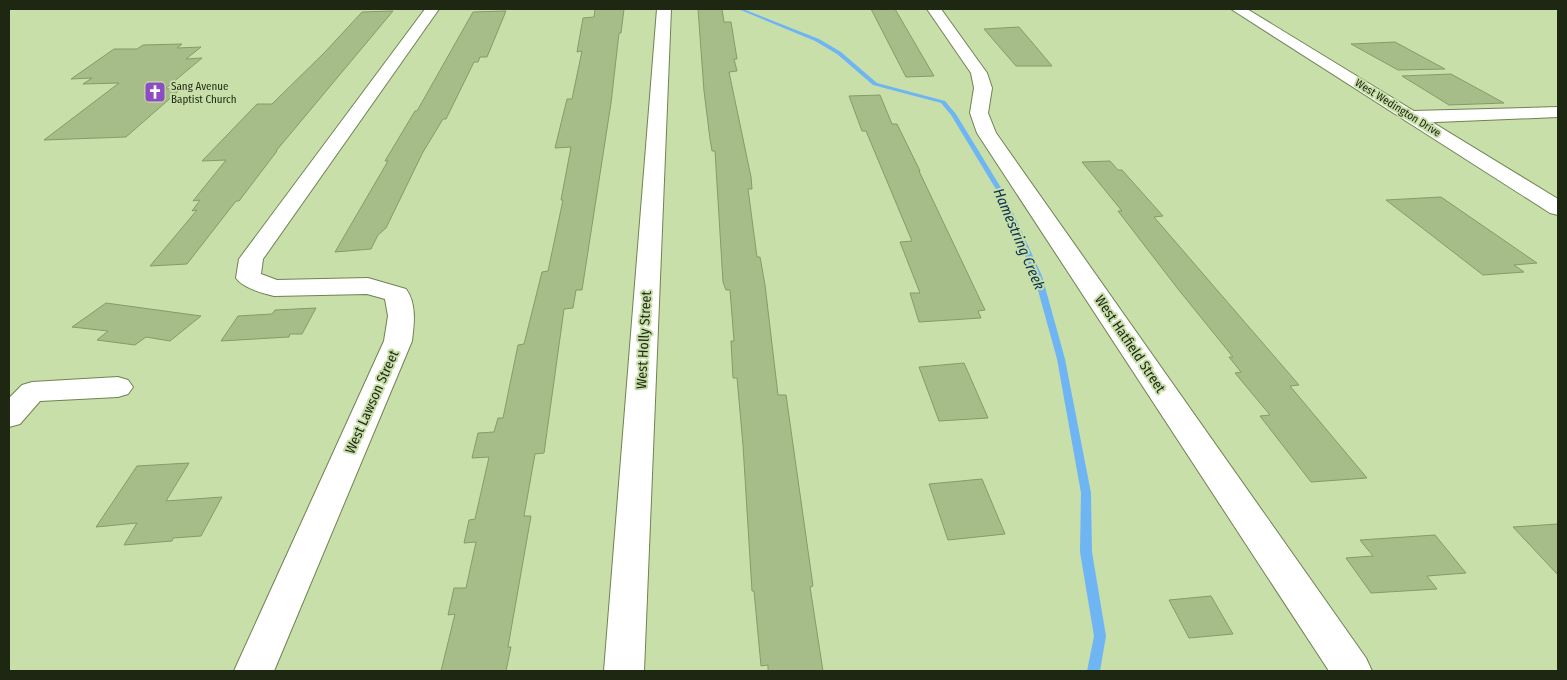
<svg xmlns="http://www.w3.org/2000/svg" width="1567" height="680" font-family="'Fira Sans Condensed',sans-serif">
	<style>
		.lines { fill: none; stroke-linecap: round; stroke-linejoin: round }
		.stream { fill: #70b5f3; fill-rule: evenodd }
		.building { fill: #a7bd89; stroke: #869b68 }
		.minor-casing { stroke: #6f8352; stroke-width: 2 }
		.major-casing { stroke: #6f8352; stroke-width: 2 }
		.minor { fill: #fff; fill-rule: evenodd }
		.major { fill: #fff; fill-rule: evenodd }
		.labels { text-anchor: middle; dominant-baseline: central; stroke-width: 4; stroke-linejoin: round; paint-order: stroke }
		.far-poi-label { font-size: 11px; fill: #1e2712; stroke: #c8dfaa; text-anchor: start }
		.far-street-label { font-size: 11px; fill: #1e2712; stroke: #c8dfaa }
		.street-label { font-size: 14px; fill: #1e2712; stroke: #c8dfaa }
		.water-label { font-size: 15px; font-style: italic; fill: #0e3452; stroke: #c8dfaa }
	</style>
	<rect width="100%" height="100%" fill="#c8dfaa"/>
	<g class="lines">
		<polygon class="stream" points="738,9 743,9 819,39 841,52 877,83 945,101 956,114 1003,191 1042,276 1065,359 1091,493 1092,552 1106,636 1100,671 1087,671 1094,636 1080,552 1081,493 1057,359 1034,276 997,191 951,115 941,103 873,85 837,54 815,41"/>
	</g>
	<g class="building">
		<polygon points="595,9 624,9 621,33 619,33 611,103 582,290 576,290 573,308 564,309 544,453 535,454 524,516 531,516 508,647 511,647 506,671 441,671 455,614 448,615 454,588 466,588 476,542 464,543 469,520 475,519 489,457 472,458 478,433 494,432 498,418 503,418 518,345 524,344 542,272 548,271 563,200 561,200 571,147 555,148 567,99 572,99 582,51 577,52 583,18 594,17"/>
		<polygon points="698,9 722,9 724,22 731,22 737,59 734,59 737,71 729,72 751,177 752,189 748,189 757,257 760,257 765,285 778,395 786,395 813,586 810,587 823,671 768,671 768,665 761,666 754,591 752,591 743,445 737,378 733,378 731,341 734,341 730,290 726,290 723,282 715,151 712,151 710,139 704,91"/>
		<polygon points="871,9 895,9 934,76 906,77"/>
		<polygon points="393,11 276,151 277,151 239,201 236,201 187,264 150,266 197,210 192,211 200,200 193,201 226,160 202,161 257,104 272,104 325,52 362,12"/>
		<polygon points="506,11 487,57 480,57 478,62 474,62 446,119 443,119 423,152 386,228 378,235 371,249 335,252 388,161 385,161 415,111 417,111 473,12"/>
		<polygon points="1019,27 1031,41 1052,66 1016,66 984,29"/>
		<polygon points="1395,42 1445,69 1398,70 1351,44"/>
		<polygon points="182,44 177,48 201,47 186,59 202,58 165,89 182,88 126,137 44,140 119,83 83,84 92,78 71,79 114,49 137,49 143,45"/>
		<polygon points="1451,74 1504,103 1449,105 1402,76"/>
		<polygon points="880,95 892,124 897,124 920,171 919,171 985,310 978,311 981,318 919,322 910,293 920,293 900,242 912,241 866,131 862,131 849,96"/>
		<polygon points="1110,161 1118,170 1122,170 1163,216 1154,217 1299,385 1290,386 1367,478 1311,482 1260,416 1270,415 1235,373 1241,372 1229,357 1233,357 1178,289 1118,211 1122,211 1082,162"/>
		<polygon points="1441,197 1537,263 1514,265 1524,272 1483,275 1386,200"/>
		<polygon points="106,303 201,316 170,341 146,337 135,345 97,340 108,331 72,327"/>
		<polygon points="316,308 302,334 290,334 289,337 221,341 238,316 272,314 275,310"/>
		<polygon points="964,363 988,418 939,421 919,367"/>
		<polygon points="189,463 166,501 222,497 201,536 173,538 172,541 124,545 137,523 96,527 137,466"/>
		<polygon points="982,479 1005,534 948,540 929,484"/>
		<polygon points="1558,524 1558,575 1513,527"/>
		<polygon points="1435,535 1466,573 1427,576 1437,589 1371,593 1346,558 1373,556 1360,540"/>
		<polygon points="1211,596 1233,634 1189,638 1169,600"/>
	</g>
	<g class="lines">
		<g class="minor-casing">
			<g id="minor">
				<path d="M425 9H439L263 259 261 274 277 280 368 278 406 289C417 304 414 324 412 341L274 671H234L384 341 388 316 385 299 367 294 274 296C262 293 243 288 236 278L239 259Z"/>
				<polygon points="657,9 671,9 644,671 604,671"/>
				<polygon points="927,9 941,9 987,73 992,88 988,113 996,133 1366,658 1372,671 1329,671 977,133 970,113 974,88 971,73"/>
				<polygon points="1558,107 1558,117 1413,123 1406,121 1404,117 1406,113 1413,111"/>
				<polygon points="118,377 128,380 133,387 128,394 118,397 40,401 20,424 9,427 9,398 22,385 32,382"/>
			</g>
		</g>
		<g class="major-casing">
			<polygon id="major" points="1231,9 1247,9 1558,199 1558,215 1550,213"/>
		</g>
		<use href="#minor" class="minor"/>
		<use href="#major" class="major"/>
	</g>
	<defs>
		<g id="church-square" transform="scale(1.125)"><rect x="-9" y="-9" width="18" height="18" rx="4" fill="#8d4cc1" stroke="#c8dfaa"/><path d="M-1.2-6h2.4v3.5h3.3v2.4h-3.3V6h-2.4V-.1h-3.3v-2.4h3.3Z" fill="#fff"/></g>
	</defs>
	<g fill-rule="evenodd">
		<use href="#church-square" x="155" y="92"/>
	</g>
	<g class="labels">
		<g class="far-poi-label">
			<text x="171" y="86">Sang Avenue<tspan x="171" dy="13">Baptist Church</tspan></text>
		</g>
		<g class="far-street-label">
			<text transform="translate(1398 108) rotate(32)">West Wedington Drive</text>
		</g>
		<g class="street-label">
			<text transform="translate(644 340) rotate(-87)">West Holly Street</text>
			<text transform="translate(1130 344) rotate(56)">West Hatfield Street</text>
			<text transform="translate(372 402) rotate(-66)">West Lawson Street</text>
		</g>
		<g class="water-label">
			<text transform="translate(1019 239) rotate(67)">Hamestring Creek</text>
		</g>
	</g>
	<rect width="1567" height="680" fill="none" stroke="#1e2712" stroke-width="20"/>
</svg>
